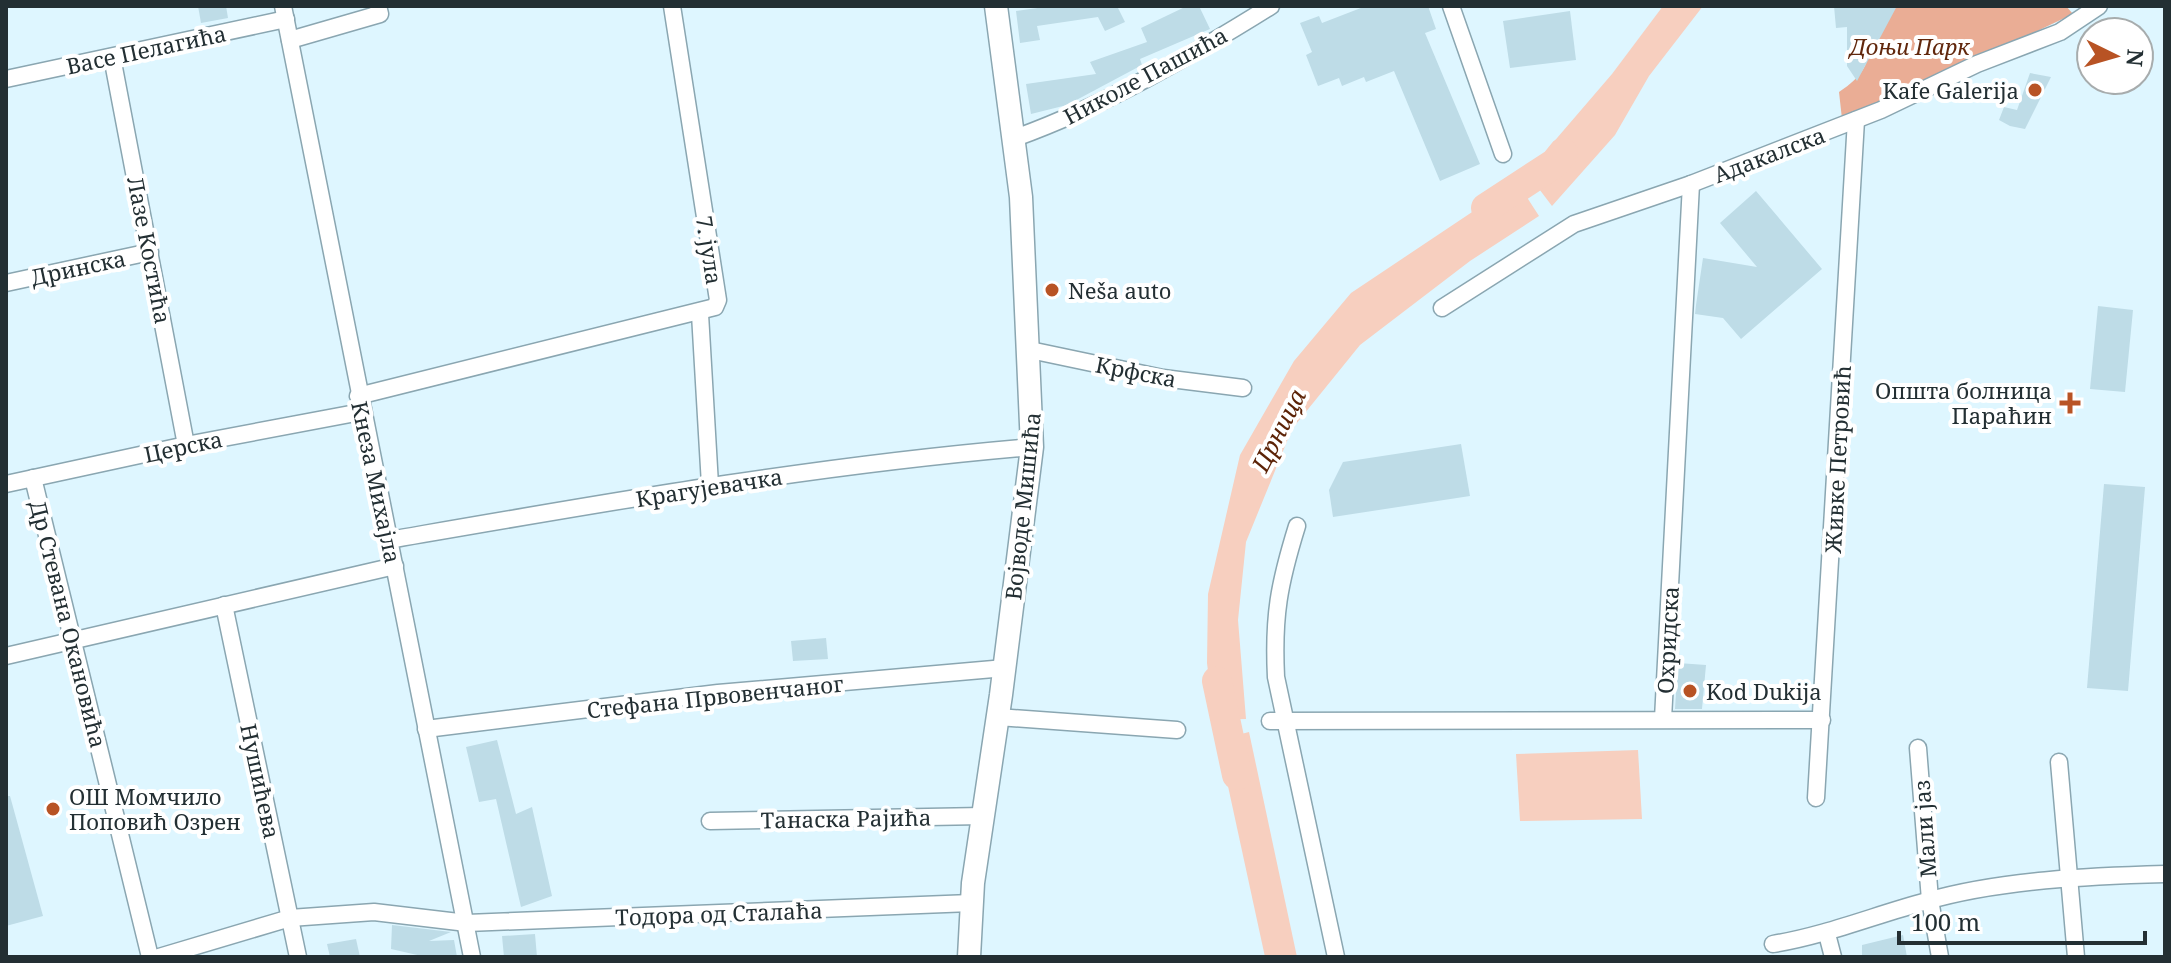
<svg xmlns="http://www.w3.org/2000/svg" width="2171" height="963" font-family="'Noto Serif',serif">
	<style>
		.green { fill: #eaad95 }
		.water { fill: #f7cfbf }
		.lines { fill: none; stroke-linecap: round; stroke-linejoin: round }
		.river { stroke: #f7cfbf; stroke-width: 30 }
		.building { fill: #bedce7 }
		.minor-casing { stroke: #8aa6b1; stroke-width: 19 }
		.secondary-casing { stroke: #8aa6b1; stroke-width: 25 }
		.minor { stroke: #fff; stroke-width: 16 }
		.secondary { stroke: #fff; stroke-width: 22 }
		.poi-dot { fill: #b85324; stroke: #fff; stroke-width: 3 }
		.labels { text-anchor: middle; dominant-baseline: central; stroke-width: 8; stroke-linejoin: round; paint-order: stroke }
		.park-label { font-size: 22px; font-style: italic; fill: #61270c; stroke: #fff }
		.street-label { font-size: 22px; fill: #232f33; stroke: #fff }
		.poi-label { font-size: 22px; fill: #232f33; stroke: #fff; text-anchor: start }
		.water-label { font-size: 24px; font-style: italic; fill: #5c2307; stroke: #fff }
	</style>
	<rect width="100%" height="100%" fill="#def6ff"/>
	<path class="green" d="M1865 6H2066L2073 14 1896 98 1842 119 1839 92C1878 66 1870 48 1865 6Z"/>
	<g class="water">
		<polygon points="1663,6 1703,6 1649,76 1615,135 1552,206 1527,173 1612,74"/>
		<polygon points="1517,182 1539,216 1470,261 1360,345 1292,429 1246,542 1238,620 1246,719 1214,720 1207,663 1208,594 1240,455 1294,361 1351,293"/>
		<polygon points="1249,732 1297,957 1265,957 1218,740"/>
		<polygon points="1638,750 1642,819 1520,821 1516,754"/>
	</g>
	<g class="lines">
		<g class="river">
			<polyline points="1486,208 1555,163 1563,153"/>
			<polyline points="1217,681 1237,775"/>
		</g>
	</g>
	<g class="building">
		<polygon points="198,6 226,6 228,18 201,23"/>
		<polygon points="1052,6 1117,6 1125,22 1105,31 1098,17 1037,26 1040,40 1020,43 1016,11"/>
		<polygon points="1187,6 1199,6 1210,29 1140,59 1142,65 1067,105 1031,114 1026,84 1096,74 1090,62 1147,42 1141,28"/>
		<polygon points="1366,6 1428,6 1436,29 1425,33 1480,164 1440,181 1394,71 1366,82 1364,77 1342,86 1339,78 1318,86 1306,55 1312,52 1300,23 1319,16 1322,23"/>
		<polygon points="1834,6 1897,6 1857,81 1847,66 1847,27 1836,28"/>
		<polygon points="1570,11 1576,60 1510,68 1503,21"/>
		<polygon points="2030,73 2051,77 2025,129 2010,126 1999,120 2004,107 2017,110"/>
		<polygon points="1756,191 1822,269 1741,339 1723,318 1695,314 1696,305 1703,258 1757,267 1720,223"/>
		<polygon points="2098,306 2133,310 2125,392 2090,389"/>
		<polygon points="1461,444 1470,496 1333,517 1329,490 1343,462"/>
		<polygon points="2104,484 2145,487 2128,691 2087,688"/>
		<polygon points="826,638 828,659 793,661 791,641"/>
		<polygon points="1678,663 1706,665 1702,709 1675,709"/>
		<polygon points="497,740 516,814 532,807 552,896 521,907 496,799 479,802 466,747"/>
		<polygon points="6,796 10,796 43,916 6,926"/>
		<polygon points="392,925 451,932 429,941 454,940 457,957 426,957 391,949"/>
		<polygon points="535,934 537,957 504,957 502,936"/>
		<polygon points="1903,935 1907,957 1862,957 1862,945"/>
		<polygon points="356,939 360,957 330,957 327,944"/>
	</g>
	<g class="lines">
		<g class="minor-casing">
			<g id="minor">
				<polyline points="283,6 472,957"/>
				<polyline points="1451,6 1503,154"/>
				<polyline points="290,40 380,14 378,6"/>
				<polyline points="112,57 186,445"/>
				<polyline points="6,79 286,19"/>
				<path d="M1015 138C1104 106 1191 56 1271 6"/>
				<polyline points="6,283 150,252"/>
				<polyline points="1442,308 1574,224 1691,184 1881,110 1977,64 2060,32 2099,6"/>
				<polyline points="700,314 710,485"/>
				<polyline points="1030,350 1163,378 1243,388"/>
				<polyline points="358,396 715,307 718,300 672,6"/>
				<polyline points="33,478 150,957"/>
				<polyline points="6,484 186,445 361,412"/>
				<path d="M1297 526C1279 584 1273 616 1276 677L1336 957"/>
				<path d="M389 540C603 503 816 465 1032 447"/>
				<polyline points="224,605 298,957"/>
				<polyline points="6,656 395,566"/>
				<polyline points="998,717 1177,730"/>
				<polyline points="1663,719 1691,184"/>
				<polyline points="1270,721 1822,720"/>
				<polyline points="426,729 718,693 1005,668"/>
				<polyline points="1918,748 1930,900 1940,957"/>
				<polyline points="2059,762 2076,957"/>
				<polyline points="1816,798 1856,120"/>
				<polyline points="710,821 983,816"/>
				<polyline points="1827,934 1833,957"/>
				<path d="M1773 944C1827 935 1875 915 1927 901 2000 880 2090 876 2165 874"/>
				<polyline points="159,957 290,918 374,912 467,923 971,903"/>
			</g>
		</g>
		<g class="secondary-casing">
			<polyline id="secondary" points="969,957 973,883 1001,695 1032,447 1021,197 996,6"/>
		</g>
		<use href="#minor" class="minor"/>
		<use href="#secondary" class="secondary"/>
	</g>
	<g class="poi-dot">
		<circle cx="2035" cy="90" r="8"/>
		<circle cx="1052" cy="290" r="8"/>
		<path d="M2066 391h8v8h8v8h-8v8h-8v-8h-8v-8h8z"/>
		<circle cx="1690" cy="691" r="8"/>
		<circle cx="53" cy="809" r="8"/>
	</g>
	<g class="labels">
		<g class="park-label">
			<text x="1910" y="46">Доњи Парк</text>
		</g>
		<g class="street-label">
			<text transform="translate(146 49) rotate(-12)">Васе Пелагића</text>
			<text transform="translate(1145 75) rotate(-28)">Николе Пашића</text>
			<text transform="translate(1769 154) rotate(-21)">Адакалска</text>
			<text transform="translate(150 250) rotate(79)">Лазе Костића</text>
			<text transform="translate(710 250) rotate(81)">7. јула</text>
			<text transform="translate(78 267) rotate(-12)">Дринска</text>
			<text transform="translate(1136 371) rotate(11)">Крфска</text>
			<text transform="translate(183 446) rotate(-12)">Церска</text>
			<text transform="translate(1837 459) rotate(-87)">Живке Петровић</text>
			<text transform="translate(377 482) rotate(78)">Кнеза Михајла</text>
			<text transform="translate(709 487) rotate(-9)">Крагујевачка</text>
			<text transform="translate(1022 506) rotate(-84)">Војводе Мишића</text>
			<text transform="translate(69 624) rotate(76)">Др Стевана Окановића</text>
			<text transform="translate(1667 640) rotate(-87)">Охридска</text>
			<text transform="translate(715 696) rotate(-6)">Стефана Првовенчаног</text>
			<text transform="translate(261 781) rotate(78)">Нушићева</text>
			<text transform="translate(846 818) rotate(-1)">Танаска Рајића</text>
			<text transform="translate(1924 829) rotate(-94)">Мали јаз</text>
			<text transform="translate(719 913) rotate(-2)">Тодора од Сталаћа</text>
		</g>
		<g class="poi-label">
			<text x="2019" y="90" text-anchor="end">Kafe Galerija</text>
			<text x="1068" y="290">Neša auto</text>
			<text x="2052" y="390" text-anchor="end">Општа болница<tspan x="2052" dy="25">Параћин</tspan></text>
			<text x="1706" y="691">Kod Dukija</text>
			<text x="69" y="796">ОШ Момчило<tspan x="69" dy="25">Поповић Озрен</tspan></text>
		</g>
		<g class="water-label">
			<text transform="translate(1278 430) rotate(-63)">Црница</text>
		</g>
	</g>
	<rect width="2171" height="963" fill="none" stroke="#232f33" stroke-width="16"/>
	<g transform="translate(2115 56) rotate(95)"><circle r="38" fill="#ffffff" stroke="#a7acad" stroke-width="2"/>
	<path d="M0-6L14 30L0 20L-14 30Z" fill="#b85324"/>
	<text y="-12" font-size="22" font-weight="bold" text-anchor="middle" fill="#232f33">N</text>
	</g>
	<path d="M1899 931v12h246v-12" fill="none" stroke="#232f33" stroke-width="4"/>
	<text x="1911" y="931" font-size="24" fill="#232f33" stroke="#ffffff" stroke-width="6" paint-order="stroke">100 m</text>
</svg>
